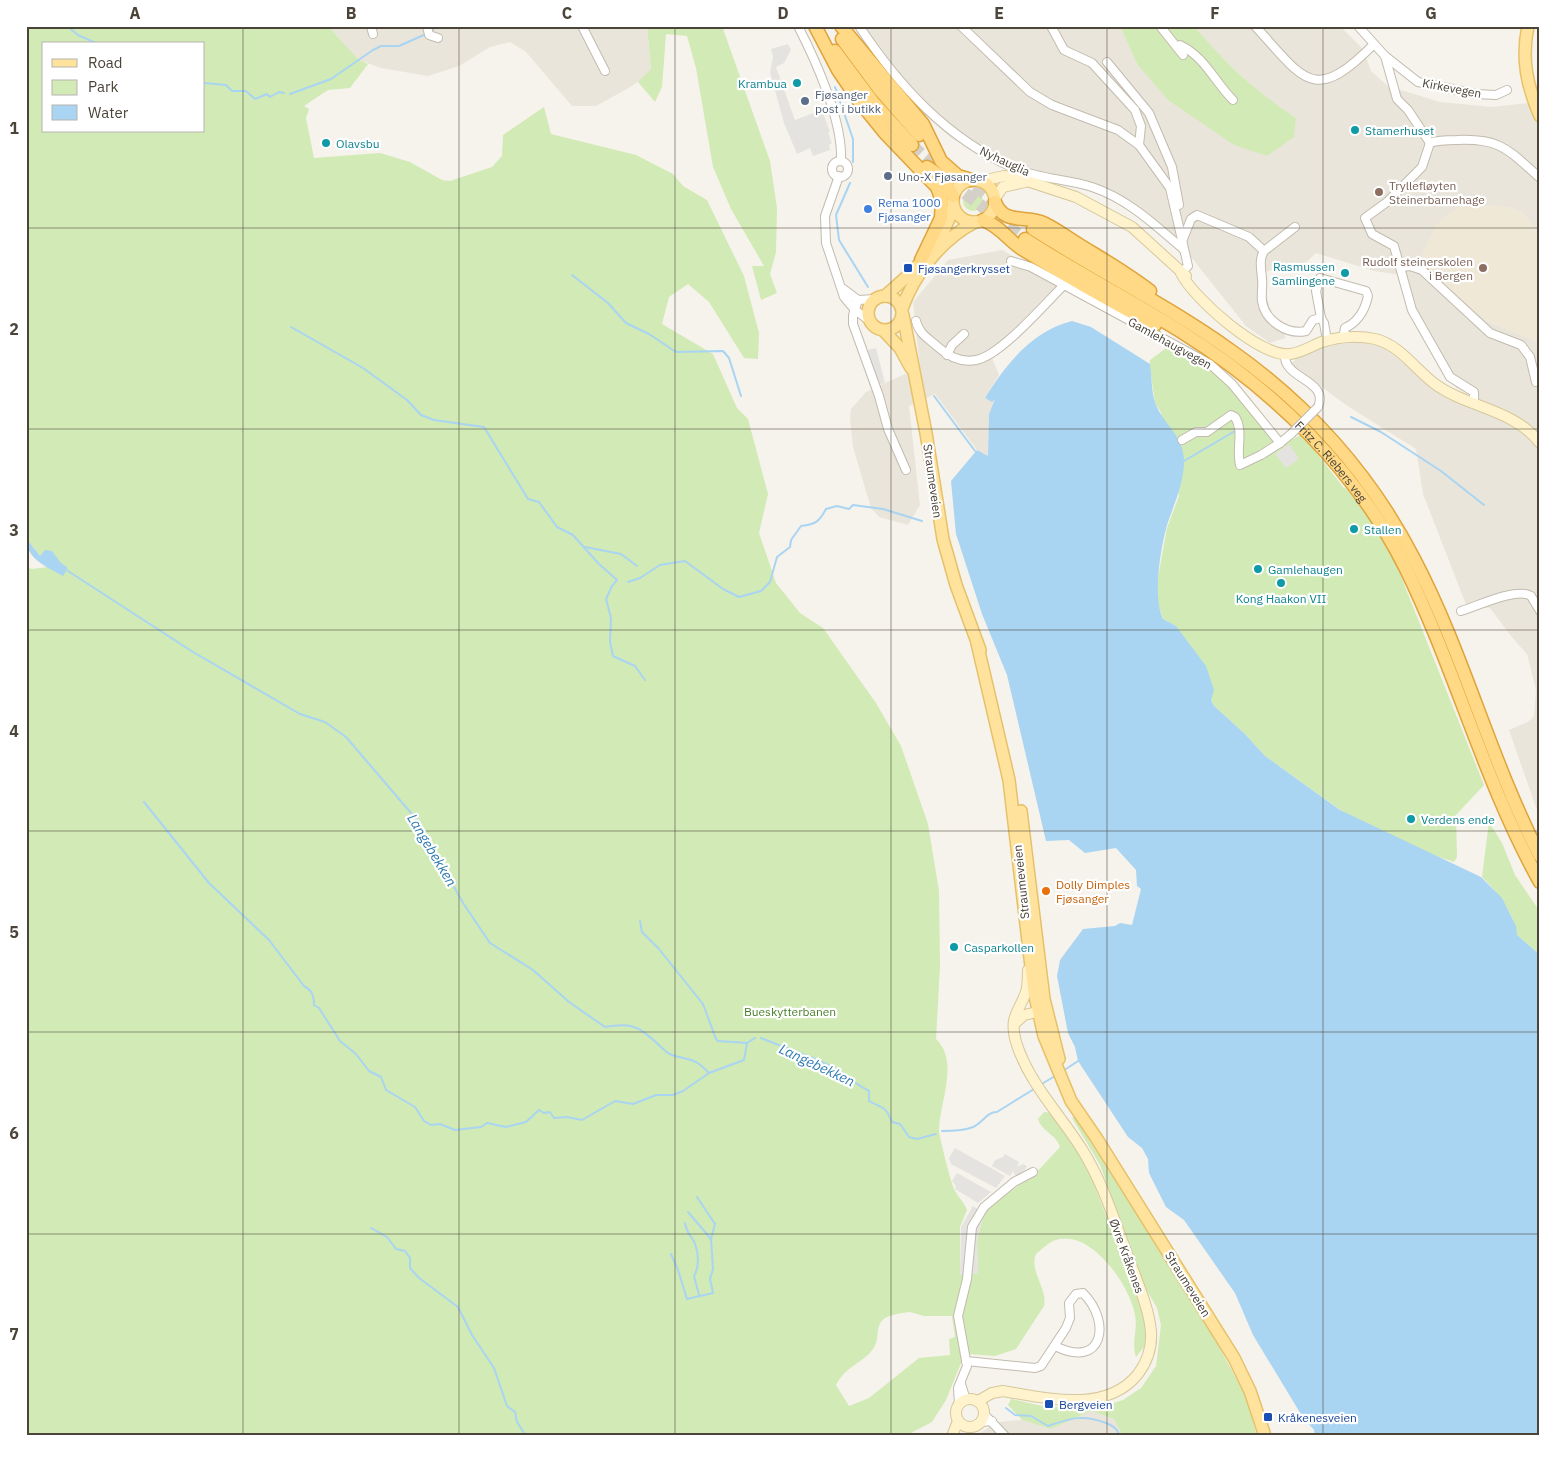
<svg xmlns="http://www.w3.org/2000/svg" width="1566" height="1462" font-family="'IBM Plex Sans',sans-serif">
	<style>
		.residential { fill: #eae5da }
		.education { fill: #efe8d6 }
		.green { fill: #d2eab5; fill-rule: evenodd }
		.parking { fill: #e5e3e0 }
		.water { fill: #a9d4f2 }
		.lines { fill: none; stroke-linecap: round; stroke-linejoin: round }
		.stream { stroke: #a9d4f2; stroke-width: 2 }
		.trunk-tunnel { stroke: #d4d0c8; stroke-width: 12; stroke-dasharray: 12 6; stroke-linecap: butt }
		.minor-casing { stroke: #c2bbae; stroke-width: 10 }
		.secondary-casing { stroke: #d6c79b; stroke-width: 12 }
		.primary-casing { stroke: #e6c16a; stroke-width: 14 }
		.trunk-casing { stroke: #e0a43c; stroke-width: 15 }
		.minor { stroke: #fff; stroke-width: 8 }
		.secondary { stroke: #fff3cd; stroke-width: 10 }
		.primary { stroke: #ffe39c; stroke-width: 11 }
		.trunk { stroke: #ffd985; stroke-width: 12 }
		.minor-bridge-casing { stroke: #c2bbae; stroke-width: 10; stroke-linecap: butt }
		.minor-bridge { stroke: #fff; stroke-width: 8 }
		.grid { fill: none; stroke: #4b4439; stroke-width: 1; stroke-opacity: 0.55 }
		.culture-dot { fill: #0f9aa8; stroke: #fff; stroke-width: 2 }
		.service-dot { fill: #5c6f8a; stroke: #fff; stroke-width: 2 }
		.education-dot { fill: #8d6e63; stroke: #fff; stroke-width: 2 }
		.shop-dot { fill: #3f7fe0; stroke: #fff; stroke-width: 2 }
		.transit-dot { fill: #1a4fb4; stroke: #fff; stroke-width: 2 }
		.food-dot { fill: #e8710a; stroke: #fff; stroke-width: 2 }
		.labels { text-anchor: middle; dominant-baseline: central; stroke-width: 4.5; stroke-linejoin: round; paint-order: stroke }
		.culture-label { font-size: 12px; fill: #0d838f; stroke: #fff; text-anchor: start }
		.street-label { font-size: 12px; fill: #4b4439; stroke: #fff }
		.service-label { font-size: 12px; fill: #4e5e75; stroke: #fff; text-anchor: start }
		.education-label { font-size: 12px; fill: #785e54; stroke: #fff; text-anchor: start }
		.shop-label { font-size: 12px; fill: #366cbe; stroke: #fff; text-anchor: start }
		.transit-label { font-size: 12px; fill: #164399; stroke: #fff; text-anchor: start }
		.food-label { font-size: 12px; fill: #c56008; stroke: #fff; text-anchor: start }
		.park-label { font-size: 12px; fill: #4a7f2a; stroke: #fff }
		.water-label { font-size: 14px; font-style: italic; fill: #2e7ab2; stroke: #fff }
		.neatline { fill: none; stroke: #4b4439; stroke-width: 2 }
		.grid-label { font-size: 16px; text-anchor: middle; font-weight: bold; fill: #4b4439 }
	</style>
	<rect width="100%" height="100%" fill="#f6f3ec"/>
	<g class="residential">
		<polygon points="328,26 647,26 651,70 644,78 627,89 596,106 572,106 526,52 510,42 490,47 459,66 428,76 381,68 359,60"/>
		<polygon points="857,26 1120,26 1137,64 1267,156 1277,148 1296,118 1265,98 1215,51 1194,26 1340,26 1363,49 1371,71 1388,86 1440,102 1492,107 1528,103 1540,98 1540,235 1522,212 1508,207 1459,206 1487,321 1540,342 1540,819 1509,730 1528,722 1534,716 1536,690 1527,654 1511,636 1490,608 1467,607 1423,494 1416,449 1346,405 1291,364 1297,358 1328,346 1356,341 1383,347 1427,382 1461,404 1470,394 1456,388 1408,307 1401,275 1374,271 1316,253 1298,270 1282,267 1265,272 1264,281 1269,305 1272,313 1285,325 1285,338 1270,343 1246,326 1187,252 1115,195 1028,172 987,157 951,138 920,111 884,69"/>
		<polygon points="1002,250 1068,287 992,358 999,375 985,398 992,402 995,399 989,414 988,456 977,450 935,394 909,406 920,505 908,525 879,517 871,508 853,447 850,419 851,409 866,392 920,367 913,302 948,260"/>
		<polygon points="1091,1411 1114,1419 1123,1436 975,1436 998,1422 1022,1420 1051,1429"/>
	</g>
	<polygon class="education" points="1459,206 1508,207 1522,212 1540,235 1540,342 1487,321 1433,276 1420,259 1436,225"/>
	<g class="green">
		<path d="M26 26H328L359 60 368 64 350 88 328 90 304 106 309 109 306 118 314 158 380 153 410 162 442 180 450 181 492 167 502 156 503 135 544 107 551 134 636 155 673 174 683 186 707 200 744 276 759 333 758 359 744 358 709 302 688 284 669 297 662 324 713 354 737 408 748 419 768 494 759 533 776 583 800 613 823 628 876 703 901 746 928 824 939 891 940 966 936 1039C960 1062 939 1103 939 1131 940 1139 951 1184 955 1191 959 1198 964 1202 967 1210L960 1227V1275L978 1273 977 1240 984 1213 996 1201 1034 1175 1060 1147C1056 1134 1042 1132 1038 1119L1044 1112 1052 1113 1077 1149 1090 1174 1136 1294 1144 1317 1146 1335 1144 1347 1136 1357C1131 1342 1138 1330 1135 1315 1130 1286 1093 1232 1059 1239 1050 1241 1043 1248 1036 1254 1029 1271 1048 1289 1044 1306L1016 1349 995 1356 968 1354 963 1358 946 1400 932 1422 905 1436H26V564L31 569 49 567 55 572 68 568 61 564 52 551 40 556 26 538ZM44 44H204V131H44ZM910 1312 924 1316H952L955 1337 949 1339 950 1355 919 1358 869 1398 849 1406 836 1385C844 1369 857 1365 869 1354 889 1334 861 1317 910 1312Z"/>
		<polygon points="647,26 722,26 770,161 777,208 776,252 770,274 777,293 761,300 752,266 764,266 731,209 713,167 696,68 687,36 666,34 662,87 655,102 638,82 651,69"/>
		<path d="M1120 26H1194C1224 62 1257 93 1296 118L1294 137 1267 156 1234 145 1168 100 1137 64Z"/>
		<circle cx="973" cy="201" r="10"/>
		<path d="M1169 346 1194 355 1230 384 1279 447 1302 434 1343 487 1356 494 1386 539 1484 785 1456 815 1457 857 1454 862 1433 855 1349 816 1265 756 1244 733 1214 706 1176 626 1163 619 1158 604 1157 583 1167 528 1179 496 1161 413C1159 409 1156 405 1155 402 1154 397 1149 362 1150 360Z"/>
		<path d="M1489 822 1502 843 1515 875 1540 912V955L1517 935C1515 915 1497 891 1482 877Z"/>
		<polygon points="1075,1117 1210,1330 1246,1397 1257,1436 1123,1436 1114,1419 1091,1411 1051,1429 1022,1420 1008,1405 1011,1399 1047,1407 1104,1406 1123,1400 1141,1388 1156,1366 1161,1325 1157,1308 1145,1287 1100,1165 1072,1118"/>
	</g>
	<g class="parking">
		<polygon points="788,44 791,50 784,63 776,67 795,120 822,110 830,132 828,133 832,143 829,145 830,150 813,156 810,148 797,154 784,123 770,72 773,57 771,49"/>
		<polygon points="876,348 885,383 870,387 860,352"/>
		<polygon points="1289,444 1299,459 1286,468 1275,454"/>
		<polygon points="955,1148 1005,1176 996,1188 951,1164 949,1158"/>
		<polygon points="1005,1154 1019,1162 1017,1167 1023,1164 1027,1166 1024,1171 1016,1177 1013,1171 1010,1176 992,1166 995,1160 1003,1157"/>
		<polygon points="957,1173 991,1192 978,1203 955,1189 956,1186 952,1181"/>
		<polygon points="973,1206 984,1213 977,1240 978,1273 960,1275 961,1227"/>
	</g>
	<g class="water">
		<path d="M1072 321 1091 327 1150 364C1152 376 1151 391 1155 402 1162 424 1185 435 1184 463 1183 485 1175 502 1168 522 1161 545 1152 597 1163 619L1176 626 1206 666 1214 690 1211 700 1214 706 1244 733 1265 756 1340 810 1481 877 1502 898 1516 926 1517 935 1540 955V1436H1315L1314 1430 1302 1416 1253 1335 1235 1293 1184 1220 1166 1207 1149 1173 1148 1159 1142 1148 1128 1137 1078 1061 1075 1047 1068 1033 1057 976 1060 960 1083 929 1115 926 1120 923 1132 925 1141 889 1137 886 1136 870 1116 848 1085 853 1069 840 1046 841 1007 675 982 614 956 534 951 481 977 450 988 456 989 414 995 399 992 402 985 398C1006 364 1032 331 1072 321Z"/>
		<path d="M26 538 40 556 45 550 52 551 61 563 68 568 63 576C47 567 26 559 26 538Z"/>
	</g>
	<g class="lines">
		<g class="stream">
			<polyline points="67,26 78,35 98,44"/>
			<polyline points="430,31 439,26"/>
			<polyline points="204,83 226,85 232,91 246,91 255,99 267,94 270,97 279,92 284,93"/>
			<polyline points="835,87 853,139 853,162"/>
			<polyline points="290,94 331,79 373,50 381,46 399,46 426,34"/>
			<polyline points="850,183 836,215 839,240 868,287"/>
			<polyline points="572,275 608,303 626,323 649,334 676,352 723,351 729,358 741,396"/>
			<polyline points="291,327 363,368 407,400 421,415 434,420 484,427 528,499 539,502 557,527 573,535 598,563 617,580 612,586 606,599 611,618 610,642 613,656 635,666 645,680"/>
			<polyline points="934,396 975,451"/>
			<polyline points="1351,417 1381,432 1441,471 1484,505"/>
			<polyline points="1184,461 1235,431"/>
			<polyline points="585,547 621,554 637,566"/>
			<path d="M68 571 193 652 300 714 325 722 346 737 417 820 463 903 490 943 533 970 569 1002 605 1027C633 1022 640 1027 660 1046 663 1049 668 1054 672 1055 690 1061 694 1057 709 1073"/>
			<path d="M628 582 640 578 660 565 685 561 723 589 739 597 761 591 770 582 777 557 790 547 791 540 801 526C816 524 819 522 826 509L837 506 849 509 853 505 883 509 922 521"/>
			<path d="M144 802 209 883 269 940 304 986C312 990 314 996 314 1005L319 1008 340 1041 356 1054 369 1071 381 1077 386 1090 415 1107 424 1121 431 1125 440 1124 455 1130 481 1127 487 1123 506 1127 526 1122 539 1110 544 1113 550 1112 554 1118 567 1117 582 1120 615 1101 633 1104 656 1095H673L683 1091 709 1073 744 1060 747 1043 755 1038"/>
			<polyline points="640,921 642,932 659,949 703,1004 716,1039 718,1041 747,1043"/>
			<path d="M761 1038C781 1047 825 1060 841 1072 850 1079 859 1086 869 1091V1101C883 1109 885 1105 892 1122L900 1124 909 1137 917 1139 936 1134"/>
			<polyline points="1063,1071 1078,1061"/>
			<polyline points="1040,1085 1055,1076"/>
			<path d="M942 1131C952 1131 964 1131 973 1127 983 1123 986 1112 997 1112L1034 1089"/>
			<polyline points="688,1212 711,1239"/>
			<path d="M685 1223C687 1235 693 1237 695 1244 699 1254 699 1268 694 1276L699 1295"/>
			<polyline points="371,1228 387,1237 396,1249 405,1251 410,1258 410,1268 419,1278 458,1307 472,1335 494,1368 507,1406 515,1412 517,1422 526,1436"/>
			<polyline points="671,1254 678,1270 687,1299 713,1293 710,1279 713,1269 711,1239 715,1224 697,1197"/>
			<path d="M1006 1408 1015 1415 1031 1416 1048 1426C1071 1418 1083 1414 1106 1423 1113 1426 1117 1428 1120 1436"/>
		</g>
		<g class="trunk-tunnel">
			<polyline points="912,145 954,185 1025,239"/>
			<polyline points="961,175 1002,207"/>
		</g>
		<g class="minor-casing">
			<g id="minor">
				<polyline points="371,26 373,34"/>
				<polyline points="427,26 429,35 438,38"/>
				<polyline points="582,26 605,71"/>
				<path d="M798 26C816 61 843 121 841 161"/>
				<path d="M859 26C899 86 947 139 1014 168 1039 179 1067 179 1092 187 1128 199 1155 225 1183 249"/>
				<polyline points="961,26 1030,92 1052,105 1118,130 1139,145 1170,188 1188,266 1181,273"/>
				<polyline points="1051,26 1064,50 1092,63 1135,110 1141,126 1139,145"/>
				<polyline points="1160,26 1183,55"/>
				<path d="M1255 26C1304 79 1313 106 1374 44"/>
				<polyline points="1358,26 1385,56 1418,82 1476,94 1496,95 1507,90"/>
				<path d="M1177 47 1180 45C1205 57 1214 81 1233 100"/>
				<polyline points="1385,56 1397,99 1408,110 1430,143"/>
				<polyline points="1107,62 1149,113 1172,167 1179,205"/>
				<circle cx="840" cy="169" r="8"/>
				<polyline points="839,176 825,216 826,243 844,297 855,310 870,321"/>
				<path d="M1183 239 1191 219 1197 215 1249 237 1264 251C1259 259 1261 268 1262 278 1263 285 1261 294 1262 301 1265 321 1287 335 1306 331L1313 320 1321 318 1324 323 1327 341"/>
				<polyline points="1264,251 1295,227"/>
				<polyline points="1011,261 1031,267 1210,364 1232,384 1280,443 1291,434"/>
				<polyline points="1402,267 1410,266 1422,270 1490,333 1521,345 1530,357 1536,382"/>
				<polyline points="842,288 858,300 875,299"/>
				<polyline points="858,300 853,315 853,324 879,396 888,429 906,470"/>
				<path d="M1321 318 1316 291 1320 278 1366 291 1368 296C1365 310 1358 322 1345 328L1343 338"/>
				<path d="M916 321C919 334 928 338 938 347 948 356 961 363 976 360 1000 356 1044 305 1063 286"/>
				<path d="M1285 354C1282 379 1330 380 1318 407"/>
				<polyline points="947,355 952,345 964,334"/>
				<path d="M1474 404V392L1450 377 1412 310 1394 246 1372 234 1365 218 1387 202 1422 167 1430 143C1438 140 1448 140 1457 140 1502 138 1509 151 1540 178"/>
				<path d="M1182 440 1196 432H1207L1231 415 1235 417C1244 431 1236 448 1240 465L1261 455 1280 443"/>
				<path d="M1461 611C1478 606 1516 587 1531 596L1540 611"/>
				<path d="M966 1361 1035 1368 1041 1366 1066 1328 1070 1318 1069 1303 1076 1294 1083 1293C1112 1322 1103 1370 1055 1346"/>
				<polyline points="961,1384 966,1400"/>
				<polyline points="959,1404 958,1388 967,1366 958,1316 967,1279 972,1227 984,1207 1014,1182 1033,1172"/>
				<polyline points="984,1414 1005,1436"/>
				<polyline points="981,1422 992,1421"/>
			</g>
		</g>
		<g class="secondary-casing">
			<g id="secondary">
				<polyline points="981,181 1004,176 1015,177 1076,197 1132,227 1186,276"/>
				<polyline points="995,198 1003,187 1025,182"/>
				<path d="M1181 273C1193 298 1261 358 1290 354 1300 353 1310 347 1319 343 1336 337 1357 335 1375 339 1400 345 1415 369 1435 384 1468 408 1514 409 1540 443"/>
				<polyline points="1014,1024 1024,1015 1037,1012 1041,1003"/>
				<circle cx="970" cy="1413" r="14"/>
				<path d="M978 1401 992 1393 1003 1391C1046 1398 1106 1414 1138 1374 1147 1362 1152 1347 1151 1332 1149 1307 1137 1282 1129 1259 1115 1223 1104 1185 1083 1151 1061 1115 1029 1084 1016 1042 1009 1016 1018 1014 1026 992 1028 985 1028 977 1028 970"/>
				<polyline points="952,1436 958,1421"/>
			</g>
		</g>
		<g class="primary-casing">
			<g id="primary">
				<path d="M1528 26C1521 59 1527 86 1540 116"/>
				<circle cx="974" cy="201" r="21"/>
				<circle cx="885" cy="313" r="17"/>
				<path d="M885 296C914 271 944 244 953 206"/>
				<path d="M902 309C914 274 942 239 975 222"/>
				<polyline points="903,315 926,433 943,539 956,585 980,650"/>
				<polyline points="883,330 900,348 911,368"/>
				<polyline points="977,643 1009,780 1034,992 1044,1036 1071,1101 1097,1139 1234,1358 1250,1391 1265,1436"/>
				<polyline points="1021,811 1044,999 1059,1059"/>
			</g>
		</g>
		<g class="trunk-casing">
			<g id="trunk">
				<polyline points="815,26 838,70 859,101 885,133 937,187 942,201 941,218 921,260"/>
				<polyline points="841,26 923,124 941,161 958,176 971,180"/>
				<polyline points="842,39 879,89 919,135"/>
				<polyline points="835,51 873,102 912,145"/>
				<polyline points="927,167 942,177 953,196"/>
				<path d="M995 202C1003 224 1024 216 1041 222 1054 227 1066 237 1078 244 1102 259 1127 273 1150 291"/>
				<path d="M983 220C1000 226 1008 240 1022 249 1066 276 1110 301 1155 325"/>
				<path d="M1033 229C1098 271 1167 305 1230 350 1307 404 1371 475 1414 559 1464 654 1490 760 1540 856"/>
				<path id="s1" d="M1025 239C1076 272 1129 299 1180 331 1273 389 1355 468 1405 567 1456 670 1484 782 1540 882"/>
			</g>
		</g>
		<use href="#minor" class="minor"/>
		<use href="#secondary" class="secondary"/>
		<use href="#primary" class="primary"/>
		<use href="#trunk" class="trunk"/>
		<g class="minor-bridge-casing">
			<polyline id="minor-bridge" points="1291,434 1318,407"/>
		</g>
		<use href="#minor-bridge" class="minor-bridge"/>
	</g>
	<path class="grid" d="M243 26V1436M459 26V1436M675 26V1436M891 26V1436M1107 26V1436M1323 26V1436M26 228H1540M26 429H1540M26 630H1540M26 831H1540M26 1032H1540M26 1234H1540"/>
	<g class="culture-dot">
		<circle cx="797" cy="83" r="5"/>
		<circle cx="1355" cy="130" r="5"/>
		<circle cx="326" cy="143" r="5"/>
		<circle cx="1345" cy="273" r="5"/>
		<circle cx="1354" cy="529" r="5"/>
		<circle cx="1258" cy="569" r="5"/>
		<circle cx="1281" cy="583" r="5"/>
		<circle cx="1411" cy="819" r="5"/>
		<circle cx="954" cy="947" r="5"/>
	</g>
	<g class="service-dot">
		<circle cx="805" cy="101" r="5"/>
		<circle cx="888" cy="176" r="5"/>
	</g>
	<g class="education-dot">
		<circle cx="1379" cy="192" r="5"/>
		<circle cx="1483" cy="268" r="5"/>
	</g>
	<circle class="shop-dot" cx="868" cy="209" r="5"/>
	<g class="transit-dot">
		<rect x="903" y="263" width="10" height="10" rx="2.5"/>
		<rect x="1044" y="1399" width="10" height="10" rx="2.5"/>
		<rect x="1263" y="1412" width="10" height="10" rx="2.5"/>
	</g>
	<circle class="food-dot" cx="1046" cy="891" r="5"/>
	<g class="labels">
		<g class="culture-label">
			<text x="787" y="83" text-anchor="end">Krambua</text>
			<text x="1365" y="130">Stamerhuset</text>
			<text x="336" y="143">Olavsbu</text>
			<text x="1335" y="266" text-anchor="end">Rasmussen<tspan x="1335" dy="14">Samlingene</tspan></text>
			<text x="1364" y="529">Stallen</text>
			<text x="1268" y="569">Gamlehaugen</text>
			<text x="1281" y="598" text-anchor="middle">Kong Haakon VII</text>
			<text x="1421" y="819">Verdens ende</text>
			<text x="964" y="947">Casparkollen</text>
		</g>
		<g class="street-label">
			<text transform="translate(1452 88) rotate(11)">Kirkevegen</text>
			<text transform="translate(1005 161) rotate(25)">Nyhauglia</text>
			<text transform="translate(1170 343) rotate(29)">Gamlehaugvegen</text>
			<text stroke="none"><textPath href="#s1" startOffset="381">Fritz C. Riebers veg</textPath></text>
			<text transform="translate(933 481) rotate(82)">Straumeveien</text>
			<text transform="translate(1021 882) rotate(-96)">Straumeveien</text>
			<text transform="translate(1127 1256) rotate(70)">Øvre Kråkenes</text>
			<text transform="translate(1188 1284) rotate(58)">Straumeveien</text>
		</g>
		<g class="service-label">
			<text x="815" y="94">Fjøsanger<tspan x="815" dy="14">post i butikk</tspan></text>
			<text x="898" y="176">Uno-X Fjøsanger</text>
		</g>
		<g class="education-label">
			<text x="1389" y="185">Tryllefløyten<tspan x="1389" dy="14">Steinerbarnehage</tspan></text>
			<text x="1473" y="261" text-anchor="end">Rudolf steinerskolen<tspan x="1473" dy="14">i Bergen</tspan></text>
		</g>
		<g class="shop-label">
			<text x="878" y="202">Rema 1000<tspan x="878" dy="14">Fjøsanger</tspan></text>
		</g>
		<g class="transit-label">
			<text x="918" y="268">Fjøsangerkrysset</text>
			<text x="1059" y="1404">Bergveien</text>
			<text x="1278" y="1417">Kråkenesveien</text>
		</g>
		<g class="food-label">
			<text x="1056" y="884">Dolly Dimples<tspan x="1056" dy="14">Fjøsanger</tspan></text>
		</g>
		<g class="park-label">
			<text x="790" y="1011">Bueskytterbanen</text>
		</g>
		<g class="water-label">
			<text transform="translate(432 850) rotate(59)">Langebekken</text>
			<text transform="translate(817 1065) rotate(25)">Langebekken</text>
		</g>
	</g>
	<rect width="1566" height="1462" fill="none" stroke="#ffffff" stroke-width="55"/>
	<rect x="42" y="42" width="162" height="90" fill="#ffffff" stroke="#b7b4b0"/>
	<rect x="52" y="59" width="25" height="8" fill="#ffe39c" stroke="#b7b4b0"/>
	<text x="88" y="68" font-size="15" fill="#4b4439">Road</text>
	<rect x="52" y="80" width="25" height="15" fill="#d2eab5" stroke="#b7b4b0"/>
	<text x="88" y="92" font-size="15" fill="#4b4439">Park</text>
	<rect x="52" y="105" width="25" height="15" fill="#a9d4f2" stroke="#b7b4b0"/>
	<text x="88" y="118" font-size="15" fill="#4b4439">Water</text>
	<rect x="28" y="28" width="1510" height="1406" class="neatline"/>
	<g class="grid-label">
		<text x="135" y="19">A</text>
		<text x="351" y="19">B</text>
		<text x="567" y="19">C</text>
		<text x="783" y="19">D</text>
		<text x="999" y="19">E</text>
		<text x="1215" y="19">F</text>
		<text x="1431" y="19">G</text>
		<text x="14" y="134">1</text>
		<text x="14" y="335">2</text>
		<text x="14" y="536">3</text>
		<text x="14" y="737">4</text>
		<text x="14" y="938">5</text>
		<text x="14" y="1139">6</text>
		<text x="14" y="1340">7</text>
	</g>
</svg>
